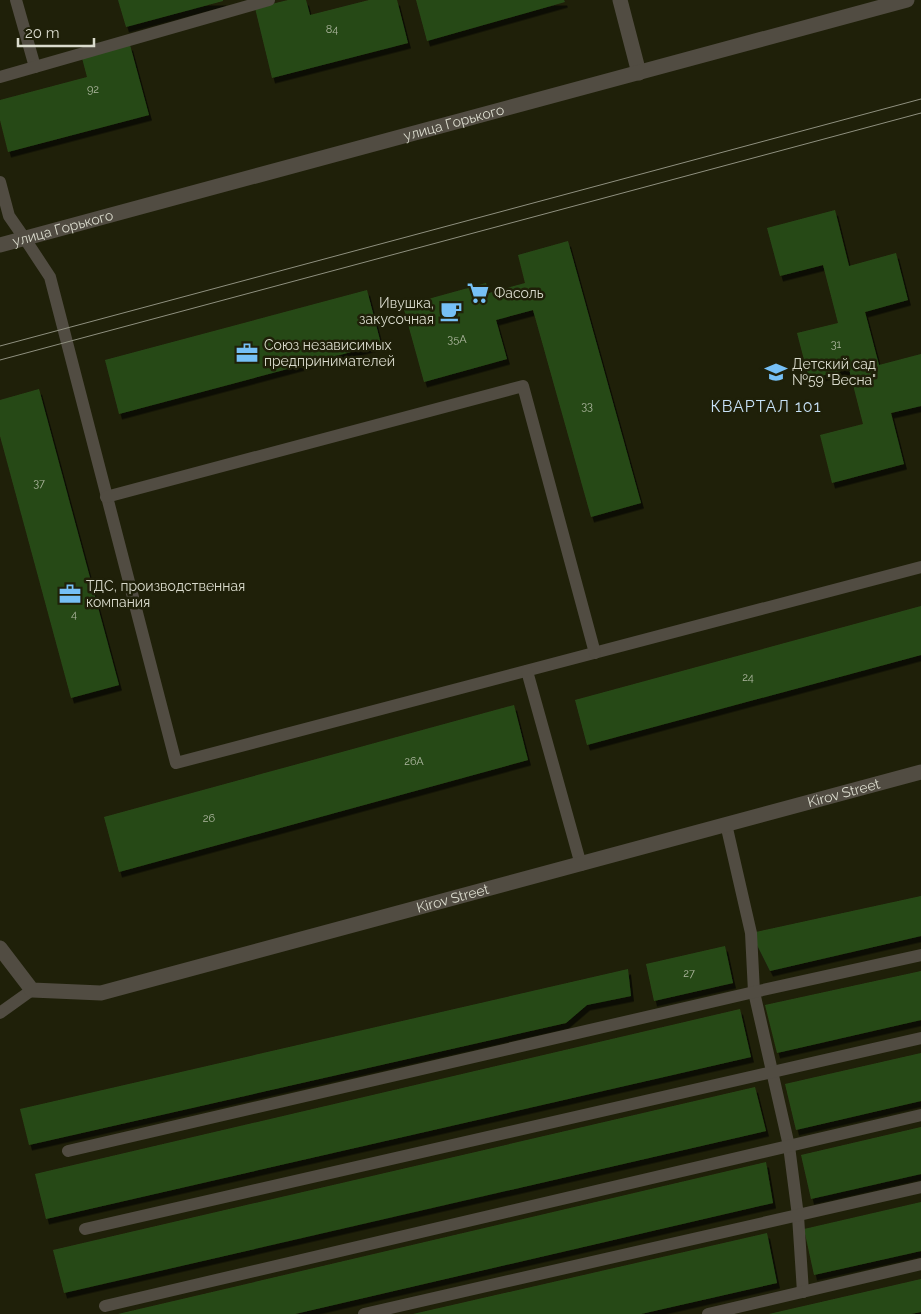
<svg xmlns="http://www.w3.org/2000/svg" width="921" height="1314" font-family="Raleway,sans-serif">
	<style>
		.building { fill: #284a18; filter: url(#shadow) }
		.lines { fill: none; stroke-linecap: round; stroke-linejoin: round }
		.service { stroke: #514c42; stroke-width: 12 }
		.minor { stroke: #514c42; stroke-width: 15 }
		.tertiary { stroke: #514c42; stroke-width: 15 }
		.tram { stroke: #8f907f; stroke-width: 1 }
		.labels { text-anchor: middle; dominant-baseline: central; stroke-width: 5; stroke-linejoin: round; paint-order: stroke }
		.number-label { font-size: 11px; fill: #aeb7a0 }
		.street-label { font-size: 14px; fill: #dadbcd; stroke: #1f2009 }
		.poi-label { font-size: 14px; fill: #dadbcd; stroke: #1f2009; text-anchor: start }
		.quarter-label { font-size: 16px; letter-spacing: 1px; fill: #c8e2f7; stroke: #1f2009 }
	</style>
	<defs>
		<filter id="shadow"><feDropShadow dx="3" dy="5.5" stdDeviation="0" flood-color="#0009"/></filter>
	</defs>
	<rect width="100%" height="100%" fill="#1f2009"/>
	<g class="building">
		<polygon points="118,0 223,0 223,1 126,27"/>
		<polygon points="288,0 306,0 310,15 369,0 397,0 408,43 272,78 255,8"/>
		<polygon points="416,0 564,0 565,2 427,41"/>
		<polygon points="130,45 149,115 8,152 0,120 0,100 87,77 82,58"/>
		<polygon points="835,210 849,266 896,253 908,300 865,312 879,365 921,354 921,406 891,413 904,464 832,483 820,435 863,424 849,369 809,379 797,333 838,323 823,265 780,276 767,228"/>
		<polygon points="568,241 641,503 591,517 533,310 496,320 507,359 424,382 403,306 486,283 489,293 525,283 518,255"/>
		<polygon points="367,290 381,344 119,414 105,360"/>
		<polygon points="39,389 119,685 71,698 0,436 0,400"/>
		<polygon points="921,606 921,655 587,745 575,700"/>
		<polygon points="514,705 528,760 119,872 104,817"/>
		<polygon points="921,896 921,936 770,971 751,933"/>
		<polygon points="725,946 733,983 654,1001 646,964"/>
		<polygon points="628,969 631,996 587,1005 566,1023 29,1145 20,1109"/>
		<polygon points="921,971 921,1020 777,1053 765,1005"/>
		<polygon points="740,1009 751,1057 46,1219 35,1174"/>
		<polygon points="921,1053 921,1101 796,1130 785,1084"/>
		<polygon points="755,1087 766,1131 64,1293 53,1250"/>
		<polygon points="921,1127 921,1174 811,1199 801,1155"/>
		<polygon points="766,1162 773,1203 295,1314 118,1314"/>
		<polygon points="921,1202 921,1251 814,1275 804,1229"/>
		<polygon points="767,1233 777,1283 641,1314 413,1314"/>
		<polygon points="921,1279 921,1312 911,1314 769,1314"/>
	</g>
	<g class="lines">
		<g class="service">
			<polyline points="16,0 35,67"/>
			<polyline points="0,77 269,0"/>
			<polyline points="0,182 9,216 25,239 50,277 176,763 921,567"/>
			<polyline points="106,497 523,386 595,653"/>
			<polyline points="527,671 581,865"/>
			<polyline points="726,824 751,933 754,992 789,1146 798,1216 803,1292"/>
			<polyline points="0,1013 32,990"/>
			<polyline points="68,1151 754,992 921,955"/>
			<polyline points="85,1229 921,1038"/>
			<polyline points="105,1306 921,1115"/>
			<polyline points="364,1314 921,1187"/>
			<polyline points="708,1314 921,1264"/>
		</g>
		<polyline class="minor" points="620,0 639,73"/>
		<g class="tertiary">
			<path id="s1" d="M0 245 907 0"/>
			<path id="s2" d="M0 948 32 990 101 993 921 772"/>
		</g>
		<g class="tram">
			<polyline points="0,346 921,99"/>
			<polyline points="0,360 921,113"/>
		</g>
	</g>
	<defs>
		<g id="supermarket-bare" transform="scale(1.725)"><path d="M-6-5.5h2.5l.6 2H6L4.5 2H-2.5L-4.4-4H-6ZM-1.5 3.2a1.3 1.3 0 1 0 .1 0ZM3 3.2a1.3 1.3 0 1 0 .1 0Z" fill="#76c0f6" stroke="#1f2009" stroke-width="2.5" paint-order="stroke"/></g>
		<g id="cafe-bare" transform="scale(1.725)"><path d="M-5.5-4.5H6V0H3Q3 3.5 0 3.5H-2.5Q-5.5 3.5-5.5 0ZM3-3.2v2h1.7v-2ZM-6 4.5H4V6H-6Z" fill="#76c0f6" stroke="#1f2009" stroke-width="2.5" paint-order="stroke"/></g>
		<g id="office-bare" transform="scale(1.725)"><path d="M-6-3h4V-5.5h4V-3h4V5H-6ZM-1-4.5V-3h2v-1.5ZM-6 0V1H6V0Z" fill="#76c0f6" stroke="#1f2009" stroke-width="2.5" paint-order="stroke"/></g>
		<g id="school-bare" transform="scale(1.725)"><path d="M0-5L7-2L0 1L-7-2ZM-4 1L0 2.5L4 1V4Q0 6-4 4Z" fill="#76c0f6" stroke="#1f2009" stroke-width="2.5" paint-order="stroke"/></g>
	</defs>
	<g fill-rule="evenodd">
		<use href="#supermarket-bare" x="478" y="293"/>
		<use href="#cafe-bare" x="451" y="311"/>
		<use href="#office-bare" x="247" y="353"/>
		<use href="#school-bare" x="776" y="372"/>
		<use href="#office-bare" x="70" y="594"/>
	</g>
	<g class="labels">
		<g class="number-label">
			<text x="332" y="29">84</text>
			<text x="93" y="89">92</text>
			<text x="457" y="339">35А</text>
			<text x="836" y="344">31</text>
			<text x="587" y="406">33</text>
			<text x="39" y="483">37</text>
			<text x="74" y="614">4</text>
			<text x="748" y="677">24</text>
			<text x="414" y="761">26А</text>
			<text x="209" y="818">26</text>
			<text x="689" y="973">27</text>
		</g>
		<g class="street-label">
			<text stroke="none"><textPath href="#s1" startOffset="470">улица Горького</textPath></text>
			<text stroke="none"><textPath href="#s1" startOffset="65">улица Горького</textPath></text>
			<text stroke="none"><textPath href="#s2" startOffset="891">Kirov Street</textPath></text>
			<text stroke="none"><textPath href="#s2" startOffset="486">Kirov Street</textPath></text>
		</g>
		<g class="poi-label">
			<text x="494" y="293">Фасоль</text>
			<text x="434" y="303" text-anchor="end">Ивушка,<tspan x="434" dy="16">закусочная</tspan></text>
			<text x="264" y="345">Союз независимых<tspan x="264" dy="16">предпринимателей</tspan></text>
			<text x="792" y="364">Детский сад<tspan x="792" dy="16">№59 "Весна"</tspan></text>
			<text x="86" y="586">ТДС, производственная<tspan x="86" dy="16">компания</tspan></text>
		</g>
		<g class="quarter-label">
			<text x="766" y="406">КВАРТАЛ 101</text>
		</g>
	</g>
	<path d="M18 38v8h76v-8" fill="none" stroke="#dadbcd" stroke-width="2.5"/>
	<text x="25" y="38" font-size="15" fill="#dadbcd" stroke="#1f2009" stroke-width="4" paint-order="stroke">20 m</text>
</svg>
